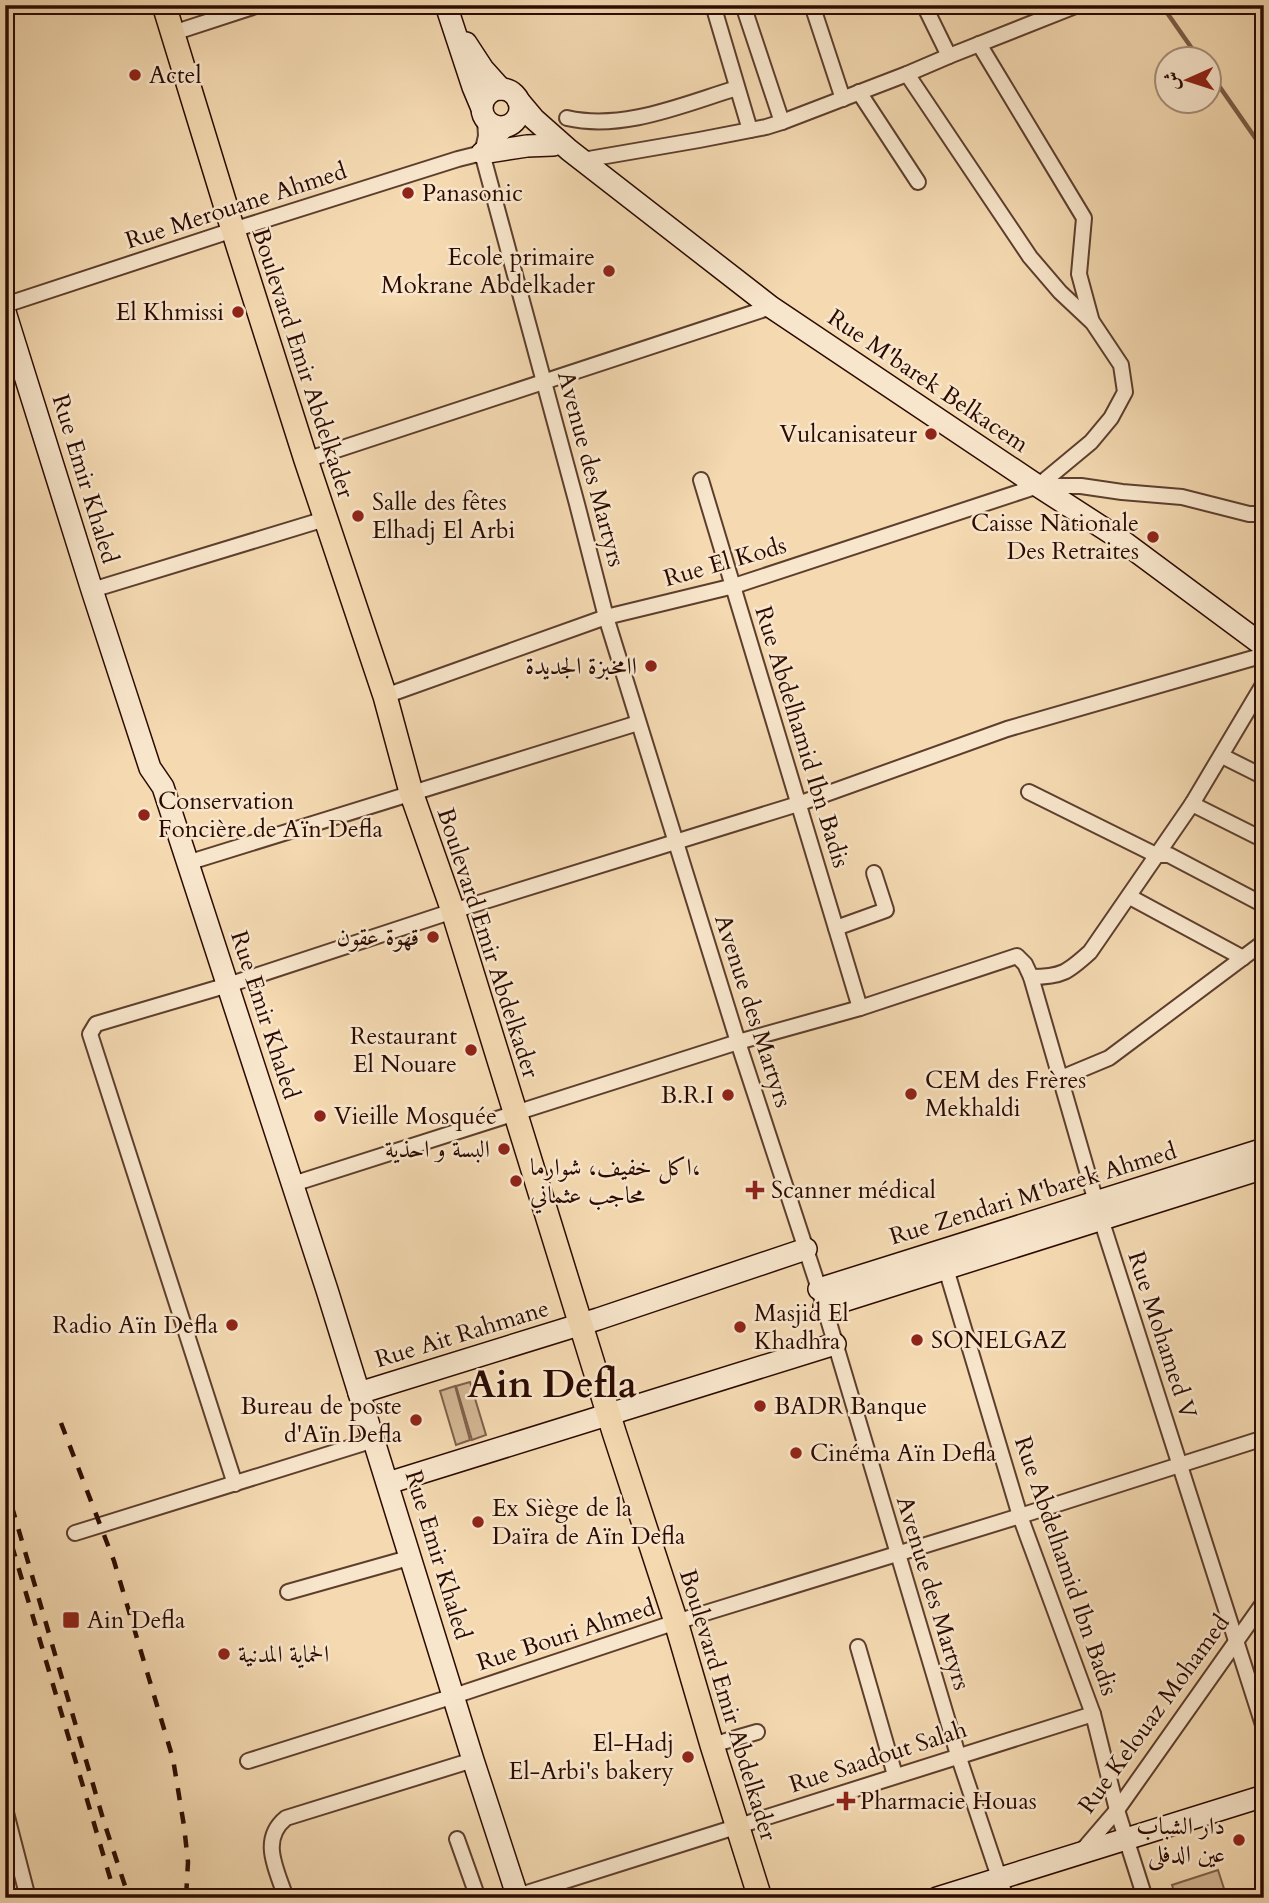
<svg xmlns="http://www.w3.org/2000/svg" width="1269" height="1903" font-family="Cardo,Amiri,serif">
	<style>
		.green { fill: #d2b693; stroke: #7e604a; stroke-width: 2 }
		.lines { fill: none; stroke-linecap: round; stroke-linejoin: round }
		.stream { stroke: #7b5c47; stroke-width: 4.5 }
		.street-casing { stroke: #5d3e2d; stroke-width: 18 }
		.secondary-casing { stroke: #2b0a01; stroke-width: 24 }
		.primary-casing { stroke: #2b0a01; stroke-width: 26 }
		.street { stroke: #f8e6cc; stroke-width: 14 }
		.secondary { stroke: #f8e6cc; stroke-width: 21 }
		.primary { stroke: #f4d9b1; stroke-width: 23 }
		.rail { stroke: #2b0a01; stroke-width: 4.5; stroke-dasharray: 12 12; stroke-linecap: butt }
		.poi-dot { fill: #8f2418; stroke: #f8e6cc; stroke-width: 2.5 }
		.labels { text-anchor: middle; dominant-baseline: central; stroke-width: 5; stroke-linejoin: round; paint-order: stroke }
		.poi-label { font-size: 24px; fill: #2b0a01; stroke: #f8e6cc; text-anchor: start }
		.street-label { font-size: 24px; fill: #2b0a01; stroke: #f8e6cc }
		.town-label { font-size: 38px; font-weight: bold; fill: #2b0a01; stroke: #f8e6cc }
	</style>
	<rect width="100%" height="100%" fill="#f4d9b1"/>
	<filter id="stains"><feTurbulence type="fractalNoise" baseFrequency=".00286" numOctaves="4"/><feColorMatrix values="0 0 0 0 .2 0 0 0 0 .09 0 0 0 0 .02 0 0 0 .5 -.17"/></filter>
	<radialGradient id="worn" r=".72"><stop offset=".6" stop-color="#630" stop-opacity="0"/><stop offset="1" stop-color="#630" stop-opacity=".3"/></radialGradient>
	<g class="green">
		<polygon points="470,1382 486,1435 472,1440 456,1386"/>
		<polygon points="455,1386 470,1440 456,1445 440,1391"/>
		<polygon points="1218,1870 1227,1898 1176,1898 1172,1885"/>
	</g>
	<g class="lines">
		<g class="stream">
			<polyline points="1163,7 1200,60"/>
			<polyline points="1210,73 1256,139 1264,146"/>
		</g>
		<g class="street-casing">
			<g id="street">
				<polyline points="713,5 750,130"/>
				<polyline points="743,5 782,122"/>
				<polyline points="812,5 843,99"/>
				<polyline points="924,5 949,56"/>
				<polyline points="173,33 259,5"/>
				<polyline points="979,44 1084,218 1079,274 1092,322"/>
				<polyline points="907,74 1030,257 1060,292 1093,323 1121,365 1125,392 1111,418 1091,442 1038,486"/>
				<polyline points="859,92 918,182"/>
				<path d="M567 118C624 131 684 104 737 88"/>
				<polyline points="485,119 486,136 482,153 577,504 606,617 738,1042 819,1289 958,1755 1006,1898"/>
				<polyline points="483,152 511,125"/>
				<polyline points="583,160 699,140 766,127 782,122 907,74 949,56 1078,5"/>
				<polyline points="5,305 233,230 458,159 482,153"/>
				<polyline points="306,460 771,307"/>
				<polyline points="701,480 860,1008"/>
				<polyline points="92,590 325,519"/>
				<polyline points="385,696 606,617 734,586 1038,486 1081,486 1122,492 1182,497 1249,514 1264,514"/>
				<polyline points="1222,756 1264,777"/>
				<polyline points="1029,792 1156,855 1169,855 1264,905"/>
				<polyline points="1192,804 1264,840"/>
				<polyline points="187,863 638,723"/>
				<polyline points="1130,897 1243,958"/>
				<polyline points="836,928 886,910 874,873"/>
				<path d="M1031 977C1062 977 1068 972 1090 952L1192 804 1264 683"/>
				<polyline points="1061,1078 1109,1058 1264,942"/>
				<polyline points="293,1184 738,1042 860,1008 1017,956 1025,964 1031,977 1101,1219 1264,1728"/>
				<polyline points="944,1262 1020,1516 1093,1714 1117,1810 1145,1898"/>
				<polyline points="235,1484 90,1034 96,1024 228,985 453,911 798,804 1007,729 1264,655"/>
				<polyline points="75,1533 374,1440"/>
				<polyline points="288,1592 412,1557"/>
				<polyline points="858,1647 895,1775"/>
				<polyline points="712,1745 757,1732"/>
				<polyline points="248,1761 454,1696 676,1622 1020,1516 1264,1438"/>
				<polyline points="5,1809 28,1898"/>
				<polyline points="457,1839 478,1898"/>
				<polyline points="1081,1852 1117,1810 1264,1602"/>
				<path d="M286 1898C277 1870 259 1840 286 1818L473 1760"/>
				<polyline points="511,1898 1093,1714"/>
			</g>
		</g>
		<g class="secondary-casing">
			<g id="secondary">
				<polyline points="446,5 473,87 481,106"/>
				<polyline points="466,43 483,69 501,89"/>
				<circle cx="501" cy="108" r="19"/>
				<polyline points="518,100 534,119 569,150 771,307 1038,486 1117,537 1264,646"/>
				<polyline points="482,153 527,146 553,145"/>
				<polyline points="5,312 92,590 150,768 163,787 327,1290 473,1760 518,1898"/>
				<polyline points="819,1289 1264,1149"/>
				<polyline points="824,1307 1264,1168"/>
				<polyline points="359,1393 598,1319 806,1249"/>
				<polyline points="388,1483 835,1344"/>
				<polyline points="937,1898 1264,1796"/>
			</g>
		</g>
		<g class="primary-casing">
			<polyline id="primary" points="164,5 233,230 306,460 385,696 411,792 453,911 614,1432 676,1622 712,1745 760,1898"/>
		</g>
		<use href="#street" class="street"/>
		<use href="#secondary" class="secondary"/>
		<use href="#primary" class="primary"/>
		<g class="rail">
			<polyline points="61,1423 114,1561 173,1759 184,1826 188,1862 186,1898"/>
			<polyline points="5,1483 104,1822 129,1898"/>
			<polyline points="5,1522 116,1898"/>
		</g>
	</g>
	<g class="poi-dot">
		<circle cx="135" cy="75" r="7"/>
		<circle cx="408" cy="193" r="7"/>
		<circle cx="609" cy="271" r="7"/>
		<circle cx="238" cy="312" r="7"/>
		<circle cx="931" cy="434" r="7"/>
		<circle cx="358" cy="516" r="7"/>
		<circle cx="1153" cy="537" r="7"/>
		<circle cx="651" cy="666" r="7"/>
		<circle cx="144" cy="815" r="7"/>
		<circle cx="433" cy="937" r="7"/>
		<circle cx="471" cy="1050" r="7"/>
		<circle cx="911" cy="1094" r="7"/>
		<circle cx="728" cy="1095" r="7"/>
		<circle cx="320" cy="1116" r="7"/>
		<circle cx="504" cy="1149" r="7"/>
		<circle cx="516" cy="1181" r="7"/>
		<path d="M751.5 1179.5h7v7h7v7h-7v7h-7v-7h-7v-7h7z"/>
		<circle cx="232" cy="1325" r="7"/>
		<circle cx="740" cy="1327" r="7"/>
		<circle cx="917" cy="1340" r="7"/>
		<circle cx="760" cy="1406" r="7"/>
		<circle cx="416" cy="1420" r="7"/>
		<circle cx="796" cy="1453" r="7"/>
		<circle cx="478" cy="1522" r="7"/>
		<rect x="62" y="1611" width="18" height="18" rx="3.5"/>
		<circle cx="224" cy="1654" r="7"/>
		<circle cx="688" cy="1757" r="7"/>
		<path d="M842.5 1790.5h7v7h7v7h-7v7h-7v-7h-7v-7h7z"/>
		<circle cx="1239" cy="1840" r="7"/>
	</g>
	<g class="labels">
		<g class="poi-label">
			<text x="149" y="75">Actel</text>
			<text x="422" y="193">Panasonic</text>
			<text x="595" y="257" text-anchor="end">Ecole primaire<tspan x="595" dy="28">Mokrane Abdelkader</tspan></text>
			<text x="224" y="312" text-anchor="end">El Khmissi</text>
			<text x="917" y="434" text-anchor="end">Vulcanisateur</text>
			<text x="372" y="502">Salle des fêtes<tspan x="372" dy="28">Elhadj El Arbi</tspan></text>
			<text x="1139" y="523" text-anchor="end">Caisse Nationale<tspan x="1139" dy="28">Des Retraites</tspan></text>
			<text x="637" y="666" text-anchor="end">اامخبزة الجديدة</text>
			<text x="158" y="801">Conservation<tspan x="158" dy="28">Foncière de Aïn Defla</tspan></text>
			<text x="419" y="937" text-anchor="end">قهوة عقون</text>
			<text x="457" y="1036" text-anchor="end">Restaurant<tspan x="457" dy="28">El Nouare</tspan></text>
			<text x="925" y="1080">CEM des Frères<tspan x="925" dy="28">Mekhaldi</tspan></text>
			<text x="714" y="1095" text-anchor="end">B.R.I</text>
			<text x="334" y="1116">Vieille Mosquée</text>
			<text x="490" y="1149" text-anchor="end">البسة و احذية</text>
			<text x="530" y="1167">اكل خفيف، شوارما،<tspan x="530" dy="28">محاجب عثماني</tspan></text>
			<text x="771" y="1190">Scanner médical</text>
			<text x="754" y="1313">Masjid El<tspan x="754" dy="28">Khadhra</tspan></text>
			<text x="218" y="1325" text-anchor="end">Radio Aïn Defla</text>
			<text x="931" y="1340">SONELGAZ</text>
			<text x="402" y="1406" text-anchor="end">Bureau de poste<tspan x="402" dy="28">d'Aïn Defla</tspan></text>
			<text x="774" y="1406">BADR Banque</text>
			<text x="810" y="1453">Cinéma Aïn Defla</text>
			<text x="492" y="1508">Ex Siège de la<tspan x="492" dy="28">Daïra de Aïn Defla</tspan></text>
			<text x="87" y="1620">Ain Defla</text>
			<text x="238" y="1654">الحماية المدنية</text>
			<text x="674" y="1743" text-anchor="end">El-Hadj<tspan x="674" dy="28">El-Arbi's bakery</tspan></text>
			<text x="860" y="1801">Pharmacie Houas</text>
			<text x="1225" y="1826" text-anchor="end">دار الشباب<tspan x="1225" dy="28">عين الدفلى</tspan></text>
		</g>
		<g class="street-label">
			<text transform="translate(236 206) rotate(-18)">Rue Merouane Ahmed</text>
			<text transform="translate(303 363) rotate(72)">Boulevard Emir Abdelkader</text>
			<text transform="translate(928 381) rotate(34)">Rue M'barek Belkacem</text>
			<text transform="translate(591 469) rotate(75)">Avenue des Martyrs</text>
			<text transform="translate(85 479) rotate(73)">Rue Emir Khaled</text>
			<text transform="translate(725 562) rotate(-16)">Rue El Kods</text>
			<text transform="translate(802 737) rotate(73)">Rue Abdelhamid Ibn Badis</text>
			<text transform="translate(488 943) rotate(72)">Boulevard Emir Abdelkader</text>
			<text transform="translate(753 1011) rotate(72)">Avenue des Martyrs</text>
			<text transform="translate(265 1015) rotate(72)">Rue Emir Khaled</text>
			<text transform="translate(1033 1194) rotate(-17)">Rue Zendari M'barek Ahmed</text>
			<text transform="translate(462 1334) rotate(-17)">Rue Ait Rahmane</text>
			<text transform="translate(1162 1335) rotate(72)">Rue Mohamed V</text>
			<text transform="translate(438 1555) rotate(73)">Rue Emir Khaled</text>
			<text transform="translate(1066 1566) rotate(71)">Rue Abdelhamid Ibn Badis</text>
			<text transform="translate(933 1593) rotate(73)">Avenue des Martyrs</text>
			<text transform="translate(566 1635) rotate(-18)">Rue Bouri Ahmed</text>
			<text transform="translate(728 1705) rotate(73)">Boulevard Emir Abdelkader</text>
			<text transform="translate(1154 1714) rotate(-54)">Rue Kelouaz Mohamed</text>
			<text transform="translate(878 1757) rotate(-18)">Rue Saadout Salah</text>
		</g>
		<g class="town-label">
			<text x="552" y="1385">Ain Defla</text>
		</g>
	</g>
	<rect width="1269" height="1903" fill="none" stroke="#f4d9b1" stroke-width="28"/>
	<rect x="7" y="7" width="1255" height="1889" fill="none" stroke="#2b0a01" stroke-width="3.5"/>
	<rect x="14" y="14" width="1241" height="1875" fill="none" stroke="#2b0a01" stroke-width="2"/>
	<g transform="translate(1188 80) rotate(267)"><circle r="33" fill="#f8e6cc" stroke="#a68e7b" stroke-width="2"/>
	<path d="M0-5L12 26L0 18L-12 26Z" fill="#8f2418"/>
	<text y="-10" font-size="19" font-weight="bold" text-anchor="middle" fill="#2b0a01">ش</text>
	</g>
	<rect width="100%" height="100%" filter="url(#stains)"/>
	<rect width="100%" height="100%" fill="url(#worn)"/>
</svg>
